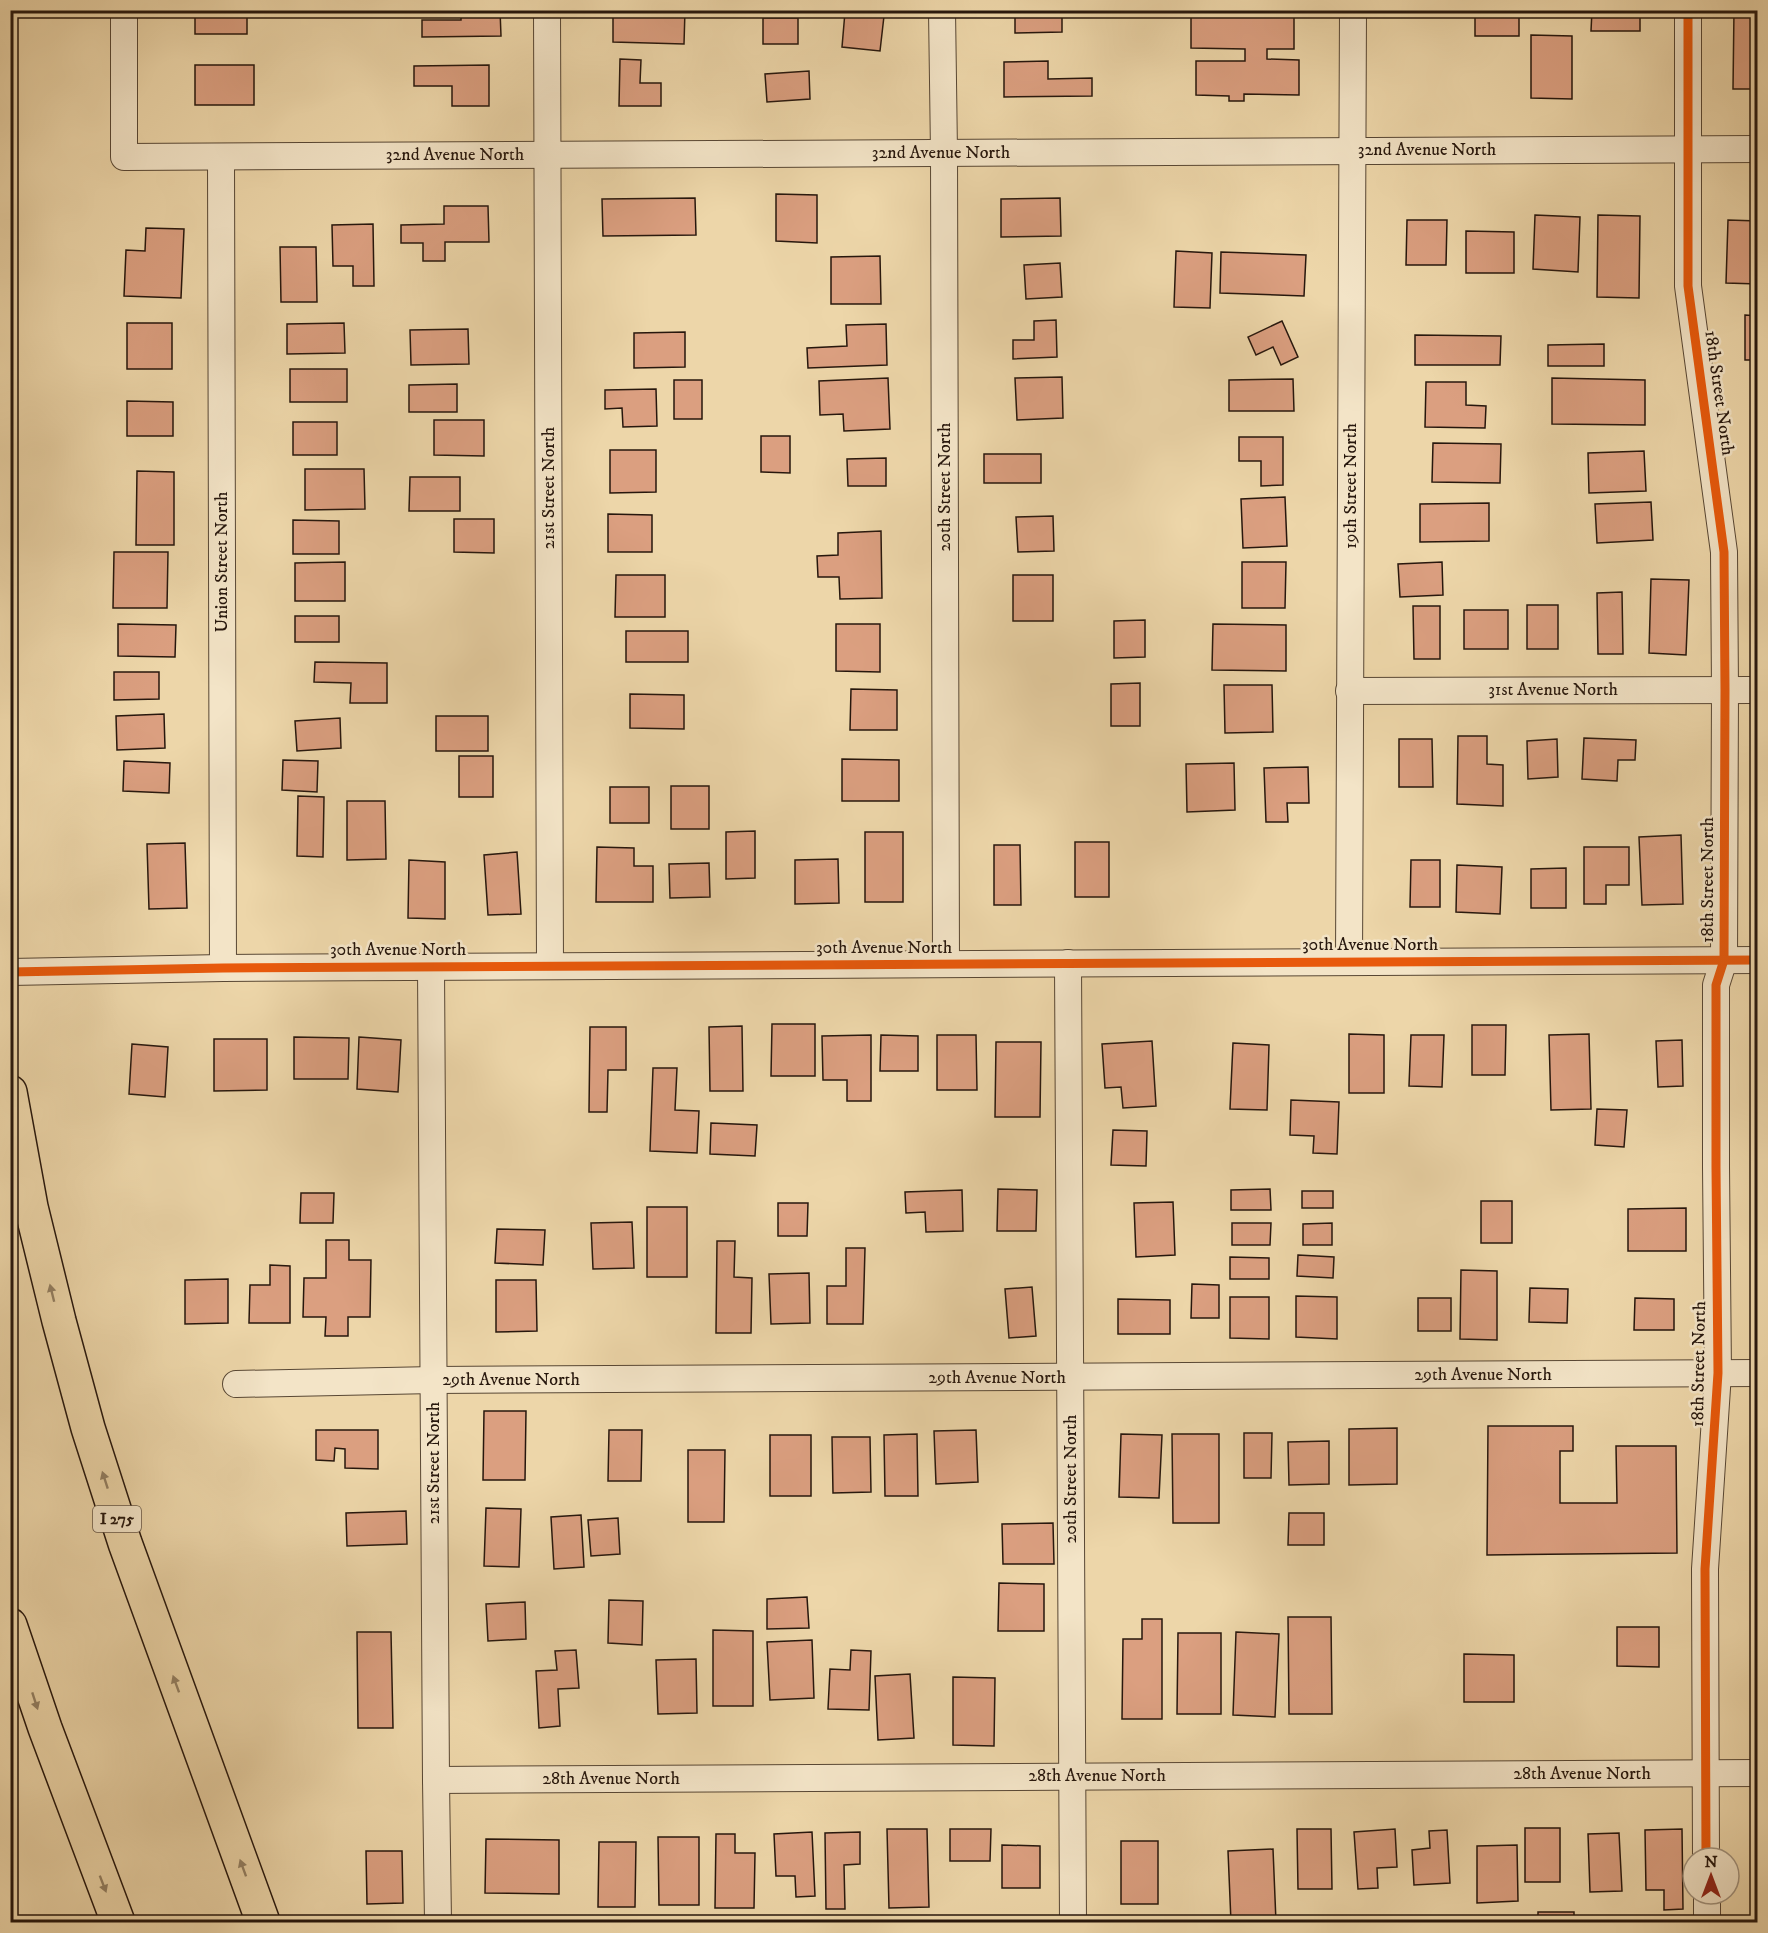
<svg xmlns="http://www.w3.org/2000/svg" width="1768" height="1933" font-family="'IM FELL DW Pica',serif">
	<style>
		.building { fill: #db9f80; stroke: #27170d; stroke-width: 1.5 }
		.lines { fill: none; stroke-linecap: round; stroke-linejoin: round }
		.minor-casing { stroke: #584734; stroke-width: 28 }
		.highway-casing { stroke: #27170d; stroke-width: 36 }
		.minor { stroke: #f3e4c7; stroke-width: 26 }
		.highway { stroke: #edd6a9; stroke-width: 33 }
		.cycleway-casing { stroke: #f3e4c7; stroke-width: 13 }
		.cycleway { stroke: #e8590c; stroke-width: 9 }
		.oneway { fill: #948063 }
		.labels { text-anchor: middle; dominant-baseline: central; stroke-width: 5; stroke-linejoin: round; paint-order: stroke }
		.shield { fill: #f3e4c7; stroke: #645445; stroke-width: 1.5 }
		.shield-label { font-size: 16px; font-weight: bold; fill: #27170d }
		.street-label { font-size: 18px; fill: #27170d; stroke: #f3e4c7 }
	</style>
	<rect width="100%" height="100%" fill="#edd6a9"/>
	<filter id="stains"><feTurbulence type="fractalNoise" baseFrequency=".00333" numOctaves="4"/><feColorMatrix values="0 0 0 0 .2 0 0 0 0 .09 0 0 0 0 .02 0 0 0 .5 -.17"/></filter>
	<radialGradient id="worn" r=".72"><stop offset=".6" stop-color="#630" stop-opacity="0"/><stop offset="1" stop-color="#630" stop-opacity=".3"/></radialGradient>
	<g class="building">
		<rect x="195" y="10" width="52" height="24"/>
		<polygon points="461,10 500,10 501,36 422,37 422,20 461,20"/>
		<polygon points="613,10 685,10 684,44 613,42"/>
		<polygon points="1015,10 1085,10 1085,16 1062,16 1062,32 1015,33"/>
		<polygon points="1191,10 1294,10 1294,49 1267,49 1267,59 1299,60 1299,95 1244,94 1244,101 1229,101 1229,96 1196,95 1196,61 1245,61 1245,49 1191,48"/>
		<polygon points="1497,10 1519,10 1519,36 1475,36 1475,14 1497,14"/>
		<polygon points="1592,10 1640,10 1640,31 1591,31"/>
		<polygon points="1734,10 1758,10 1755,47 1758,47 1758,89 1733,89"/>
		<polygon points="845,12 884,16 880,51 842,47"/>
		<rect x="763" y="18" width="35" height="26"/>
		<polygon points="1531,35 1572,36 1572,99 1531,98"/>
		<polygon points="620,59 641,60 640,83 661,83 661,106 619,106"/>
		<polygon points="1048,61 1048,79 1092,78 1092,96 1004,97 1004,62"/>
		<rect x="195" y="65" width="59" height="40"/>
		<polygon points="489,65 489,106 452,106 452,86 414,86 414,66"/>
		<polygon points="809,71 810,99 767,102 765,74"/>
		<polygon points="776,194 817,195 817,243 776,241"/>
		<polygon points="695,198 696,235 603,236 602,199"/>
		<polygon points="1060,198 1061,236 1001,237 1001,199"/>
		<polygon points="444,206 488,206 489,242 445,242 445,261 423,261 423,243 401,243 401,225 444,224"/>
		<polygon points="1535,215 1580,217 1578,272 1533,269"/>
		<polygon points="1598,215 1640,216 1639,298 1597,297"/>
		<polygon points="1407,220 1447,220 1446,265 1406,265"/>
		<polygon points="1728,220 1758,221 1758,284 1726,283"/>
		<polygon points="373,224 374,286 353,286 353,266 333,266 332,225"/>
		<polygon points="146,228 184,229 181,298 124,296 126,250 145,251"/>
		<polygon points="1466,231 1514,232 1514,273 1466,273"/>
		<polygon points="280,247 316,247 317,302 281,302"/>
		<polygon points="1176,251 1212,253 1210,308 1174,307"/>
		<polygon points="1221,252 1306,255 1304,296 1220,293"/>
		<polygon points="880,256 881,304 831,304 831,257"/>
		<polygon points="1060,263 1062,297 1026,299 1024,265"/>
		<polygon points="1745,315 1758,316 1758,360 1745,360"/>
		<polygon points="1056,320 1057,357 1013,359 1013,340 1034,340 1034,321"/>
		<polygon points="1282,321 1298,357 1281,365 1273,347 1256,355 1248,337"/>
		<rect x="127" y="323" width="45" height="46"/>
		<polygon points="344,323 345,353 287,354 287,324"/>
		<polygon points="886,324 887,365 808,368 807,348 847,346 846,325"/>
		<polygon points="468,329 469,364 411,365 410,330"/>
		<polygon points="685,332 685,367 634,368 634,333"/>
		<polygon points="1415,335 1501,336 1500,365 1415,365"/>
		<polygon points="1604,344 1604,366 1548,366 1548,345"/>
		<rect x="290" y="369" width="57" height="33"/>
		<polygon points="1062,377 1063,418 1017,420 1015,378"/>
		<polygon points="888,378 890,429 844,431 843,414 820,415 819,381"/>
		<polygon points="1552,378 1645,380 1645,425 1552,424"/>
		<polygon points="1293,379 1294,411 1229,411 1229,380"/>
		<rect x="674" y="380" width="28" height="39"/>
		<polygon points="1426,382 1466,382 1466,405 1486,406 1485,428 1425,427"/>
		<polygon points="457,384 457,412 409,412 409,385"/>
		<polygon points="656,389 657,426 623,427 622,408 605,409 605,390"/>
		<polygon points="127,401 173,402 173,436 127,436"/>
		<polygon points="434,420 484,420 484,456 434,455"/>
		<rect x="293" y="422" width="44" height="33"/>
		<polygon points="761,436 790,436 790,473 761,472"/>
		<polygon points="1239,437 1283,437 1283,485 1261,486 1261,461 1239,461"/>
		<polygon points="1433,443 1501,444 1500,483 1432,482"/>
		<polygon points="610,450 656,450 656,492 610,493"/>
		<polygon points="1644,451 1646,491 1589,493 1588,453"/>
		<rect x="984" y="454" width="57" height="29"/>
		<polygon points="886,458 886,486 848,486 847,459"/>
		<polygon points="305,469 364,469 365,509 305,510"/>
		<polygon points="137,471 174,472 174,545 136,545"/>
		<polygon points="410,477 460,477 460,511 409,511"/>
		<polygon points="1285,497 1287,546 1243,548 1241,499"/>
		<polygon points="1651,502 1653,540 1597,543 1595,504"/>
		<polygon points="1489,503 1489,541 1420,542 1420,504"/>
		<polygon points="608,514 652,515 652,552 608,552"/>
		<polygon points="1053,516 1054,551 1018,552 1016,517"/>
		<polygon points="454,519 494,519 494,553 454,552"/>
		<polygon points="293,520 339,521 339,554 293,554"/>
		<polygon points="881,531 882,598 840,599 839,577 818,577 817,556 838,555 838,533"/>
		<polygon points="114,552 168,552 167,608 113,608"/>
		<polygon points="345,562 345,601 295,601 295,563"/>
		<polygon points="1242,562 1286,562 1285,608 1242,608"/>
		<polygon points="1442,562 1443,595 1400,597 1398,564"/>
		<polygon points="616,575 665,575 665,617 615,617"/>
		<rect x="1013" y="575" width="40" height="46"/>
		<polygon points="1651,579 1689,580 1686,655 1649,653"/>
		<polygon points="1622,592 1623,654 1598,654 1597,593"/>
		<rect x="1527" y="605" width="31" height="44"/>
		<polygon points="1413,606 1440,606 1440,659 1414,659"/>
		<rect x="1464" y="610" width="44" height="39"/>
		<rect x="295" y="616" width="44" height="26"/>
		<polygon points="1145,620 1145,657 1114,658 1114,621"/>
		<polygon points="118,624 176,625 175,657 118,656"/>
		<polygon points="836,624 880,624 880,672 836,671"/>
		<polygon points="1213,624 1286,625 1286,671 1212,670"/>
		<rect x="626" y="631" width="62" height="31"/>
		<polygon points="315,662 387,663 387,703 350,703 351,683 314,682"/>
		<polygon points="114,672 159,672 159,699 114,700"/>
		<polygon points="1140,683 1140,726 1111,726 1111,684"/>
		<polygon points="1224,685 1272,685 1273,732 1225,733"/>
		<polygon points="851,689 897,690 897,730 850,730"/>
		<polygon points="630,694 684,695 684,729 630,728"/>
		<polygon points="164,714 165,748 117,750 116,716"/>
		<rect x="436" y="716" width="52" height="35"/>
		<polygon points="340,718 341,748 297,751 295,721"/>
		<polygon points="1458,736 1487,736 1487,764 1503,765 1503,806 1457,804"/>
		<polygon points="1584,738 1636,740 1635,760 1618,760 1617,781 1582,779"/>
		<polygon points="1399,739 1432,739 1433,787 1399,787"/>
		<polygon points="1557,739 1558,777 1528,779 1527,741"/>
		<rect x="459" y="756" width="34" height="41"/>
		<polygon points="842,759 899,760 899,801 842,801"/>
		<polygon points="283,760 318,761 317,792 282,790"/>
		<polygon points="124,761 170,763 169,793 123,791"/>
		<polygon points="1234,763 1235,810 1187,812 1186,764"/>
		<polygon points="1308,767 1309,803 1287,803 1288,822 1266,822 1264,768"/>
		<rect x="671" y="786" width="38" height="43"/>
		<rect x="610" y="787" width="39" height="36"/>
		<polygon points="298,796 324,797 323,857 297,856"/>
		<polygon points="347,801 385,801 386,859 347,860"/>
		<polygon points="755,831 755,878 726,879 726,832"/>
		<rect x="865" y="832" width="38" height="70"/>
		<polygon points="1681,835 1683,904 1642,905 1639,837"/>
		<rect x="1075" y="842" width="34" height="55"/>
		<polygon points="185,843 187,908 149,909 147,844"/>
		<polygon points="994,845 1020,845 1021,905 994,905"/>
		<polygon points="597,847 634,848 634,866 653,866 653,902 596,902"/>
		<polygon points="1584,847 1629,847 1629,885 1606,885 1606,904 1584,904"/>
		<polygon points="517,852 521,914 488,915 484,855"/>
		<polygon points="838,859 839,903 795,904 795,860"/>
		<polygon points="409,860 445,862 445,919 408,918"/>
		<polygon points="1411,860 1440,860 1440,907 1410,907"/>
		<polygon points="709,863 710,897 670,898 669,864"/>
		<polygon points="1457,865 1502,867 1500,914 1456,912"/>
		<polygon points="1566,868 1566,908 1531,908 1531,869"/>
		<polygon points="772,1024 815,1024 815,1076 771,1076"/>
		<polygon points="1472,1025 1506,1025 1505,1075 1472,1075"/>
		<polygon points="742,1026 743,1091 710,1091 709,1027"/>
		<polygon points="590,1027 626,1027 626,1070 608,1070 607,1112 589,1112"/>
		<polygon points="1349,1034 1384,1035 1384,1093 1349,1093"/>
		<polygon points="1589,1034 1591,1109 1551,1110 1549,1035"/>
		<polygon points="871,1035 871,1101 847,1101 847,1080 823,1080 822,1036"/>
		<polygon points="881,1035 918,1036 918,1071 880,1071"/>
		<polygon points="937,1035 976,1035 977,1090 937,1090"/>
		<polygon points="1411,1035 1444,1035 1442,1087 1409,1086"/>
		<polygon points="294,1037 349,1038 348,1079 294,1079"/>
		<polygon points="359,1037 401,1040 398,1092 357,1089"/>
		<polygon points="214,1039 267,1039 267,1090 214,1091"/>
		<polygon points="1682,1040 1683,1086 1658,1087 1656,1041"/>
		<polygon points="1152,1041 1156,1106 1123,1108 1121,1087 1105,1088 1102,1044"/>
		<polygon points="996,1042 1041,1042 1040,1117 995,1117"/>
		<polygon points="1233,1043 1269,1045 1267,1110 1230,1109"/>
		<polygon points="132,1044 168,1047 165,1097 129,1094"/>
		<polygon points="653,1068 677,1068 675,1110 699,1111 697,1153 650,1151"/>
		<polygon points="1291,1100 1339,1102 1337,1154 1313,1153 1314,1136 1290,1135"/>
		<polygon points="1597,1109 1627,1110 1624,1147 1595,1145"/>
		<polygon points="711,1123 757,1125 755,1156 710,1154"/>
		<polygon points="1113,1130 1147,1131 1146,1166 1111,1165"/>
		<polygon points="998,1189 1037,1190 1036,1231 997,1231"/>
		<polygon points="1270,1189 1271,1210 1231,1210 1231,1190"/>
		<polygon points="962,1190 963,1231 926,1232 925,1212 906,1213 905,1192"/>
		<rect x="1302" y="1191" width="31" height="17"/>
		<polygon points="301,1193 334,1193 333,1223 300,1223"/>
		<polygon points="1755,1197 1758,1198 1758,1238 1755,1238"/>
		<rect x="1481" y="1201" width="31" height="42"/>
		<polygon points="1173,1202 1175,1255 1136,1257 1134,1203"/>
		<polygon points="778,1203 808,1203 807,1236 778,1236"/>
		<rect x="647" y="1207" width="40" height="70"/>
		<polygon points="1686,1208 1686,1251 1628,1251 1628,1209"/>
		<polygon points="632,1222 634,1268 593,1269 591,1223"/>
		<polygon points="1232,1223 1271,1223 1270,1245 1232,1245"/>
		<polygon points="1332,1223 1332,1245 1303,1245 1303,1224"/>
		<polygon points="497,1229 545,1230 543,1265 495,1263"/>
		<polygon points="326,1240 349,1240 349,1260 371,1260 370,1317 348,1317 348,1336 325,1336 326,1317 303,1317 304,1278 326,1278"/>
		<polygon points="717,1241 735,1241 734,1277 752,1278 751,1333 716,1333"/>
		<polygon points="846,1248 865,1248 863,1324 827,1324 827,1286 846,1286"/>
		<polygon points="1298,1255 1334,1257 1333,1278 1297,1276"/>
		<polygon points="1230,1257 1269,1258 1269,1279 1230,1279"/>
		<polygon points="270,1265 290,1266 290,1323 249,1323 250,1285 270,1285"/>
		<polygon points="1461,1270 1497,1271 1497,1340 1460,1339"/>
		<polygon points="809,1273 810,1323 771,1324 769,1274"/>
		<polygon points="228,1279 228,1323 185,1324 185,1280"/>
		<polygon points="496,1280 536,1280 537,1331 496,1332"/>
		<polygon points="1192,1284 1219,1285 1219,1318 1191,1318"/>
		<polygon points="1032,1287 1036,1336 1009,1338 1005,1289"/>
		<polygon points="1530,1288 1568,1289 1567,1323 1529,1322"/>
		<polygon points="1296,1296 1337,1297 1337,1339 1296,1337"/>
		<polygon points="1230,1297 1269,1297 1269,1339 1230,1338"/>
		<rect x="1418" y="1298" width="33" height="33"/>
		<polygon points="1635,1298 1674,1299 1674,1330 1634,1330"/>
		<polygon points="1118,1299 1170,1300 1170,1334 1118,1334"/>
		<polygon points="484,1411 526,1411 525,1480 483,1480"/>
		<polygon points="1488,1426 1573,1426 1573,1451 1560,1451 1560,1503 1617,1503 1616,1446 1676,1446 1677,1553 1487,1555"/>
		<polygon points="1397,1428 1397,1484 1349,1485 1349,1429"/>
		<polygon points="316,1430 378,1430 378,1469 345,1468 345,1449 335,1448 334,1461 316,1460"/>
		<polygon points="609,1430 642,1430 641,1481 608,1481"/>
		<polygon points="976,1430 978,1482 936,1484 934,1431"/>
		<polygon points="1244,1433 1272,1433 1271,1478 1244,1478"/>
		<polygon points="917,1434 918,1496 885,1496 884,1435"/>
		<polygon points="1121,1434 1162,1435 1159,1498 1119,1497"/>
		<polygon points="1172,1434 1219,1434 1219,1523 1173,1523"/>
		<rect x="770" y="1435" width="41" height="61"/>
		<polygon points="832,1437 870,1437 871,1492 833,1493"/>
		<polygon points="1329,1441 1329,1484 1289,1485 1288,1442"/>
		<polygon points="688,1450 725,1450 724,1522 688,1522"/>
		<polygon points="486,1508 521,1509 519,1567 484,1566"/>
		<polygon points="406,1511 407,1544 347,1546 346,1513"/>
		<polygon points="1289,1513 1324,1513 1324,1545 1288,1545"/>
		<polygon points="581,1515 584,1567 554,1569 551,1517"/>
		<polygon points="618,1518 620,1554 591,1556 588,1520"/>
		<polygon points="1053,1523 1054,1564 1003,1564 1002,1524"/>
		<polygon points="999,1583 1044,1584 1044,1631 998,1631"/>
		<polygon points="807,1597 809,1628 767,1629 767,1599"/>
		<polygon points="609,1600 643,1601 642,1645 608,1643"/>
		<polygon points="525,1602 526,1639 488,1641 486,1604"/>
		<polygon points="1288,1617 1331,1617 1332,1714 1289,1714"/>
		<polygon points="1142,1619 1162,1619 1162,1719 1122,1719 1123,1639 1142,1639"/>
		<polygon points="1617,1627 1659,1627 1659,1667 1617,1666"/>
		<polygon points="713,1630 753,1631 753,1706 713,1706"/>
		<polygon points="357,1632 391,1632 393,1728 358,1728"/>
		<polygon points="1236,1632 1279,1634 1275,1717 1233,1715"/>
		<polygon points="1178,1633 1221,1633 1221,1714 1177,1714"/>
		<polygon points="812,1640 814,1698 770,1700 767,1642"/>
		<polygon points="576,1650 579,1688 558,1689 560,1726 539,1728 536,1671 557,1670 555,1651"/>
		<polygon points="851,1650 871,1651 869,1710 828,1709 830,1669 850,1670"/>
		<polygon points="1464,1654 1514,1655 1514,1702 1464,1702"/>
		<polygon points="696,1659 697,1713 658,1714 656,1660"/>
		<polygon points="910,1674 914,1738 878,1740 875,1676"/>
		<polygon points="953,1677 995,1678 994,1746 953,1745"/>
		<polygon points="1754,1686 1758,1686 1758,1730 1753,1730"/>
		<rect x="1525" y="1828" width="35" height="54"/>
		<polygon points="887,1829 927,1829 929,1907 889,1908"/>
		<polygon points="950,1829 991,1829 990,1861 950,1861"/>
		<polygon points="1297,1829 1331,1829 1332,1889 1298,1889"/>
		<polygon points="1395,1829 1397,1867 1377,1868 1378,1888 1358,1889 1354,1832"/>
		<polygon points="1682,1829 1683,1909 1664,1910 1664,1890 1646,1890 1645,1830"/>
		<polygon points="1447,1830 1450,1883 1414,1885 1412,1850 1430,1848 1429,1831"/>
		<polygon points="812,1832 815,1896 796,1897 795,1876 776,1876 774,1834"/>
		<polygon points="860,1832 860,1864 844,1865 845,1909 826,1909 825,1833"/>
		<polygon points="1619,1833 1622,1891 1590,1892 1588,1834"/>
		<polygon points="716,1834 735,1834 735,1853 755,1853 754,1908 715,1908"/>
		<polygon points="658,1837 699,1837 699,1905 659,1905"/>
		<polygon points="486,1839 559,1840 559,1894 485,1893"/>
		<rect x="1121" y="1841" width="37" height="63"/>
		<polygon points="599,1842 636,1842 635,1907 598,1907"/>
		<polygon points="1002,1845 1040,1846 1040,1888 1002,1888"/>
		<polygon points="1517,1845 1518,1901 1477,1903 1477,1846"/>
		<polygon points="1273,1849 1276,1922 1231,1922 1228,1851"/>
		<polygon points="366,1851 402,1851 403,1903 367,1904"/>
		<rect x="1538" y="1912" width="36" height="10"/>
		<rect x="1418" y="1918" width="34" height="4"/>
	</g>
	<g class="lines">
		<g class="minor-casing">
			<g id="minor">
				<polyline points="124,10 124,157 1758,149"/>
				<polyline points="547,10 550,966"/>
				<polyline points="942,10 944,153 946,964"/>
				<polyline points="1688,10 1688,286 1724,552 1725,690 1724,960 1716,985 1716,1167 1718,1373 1705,1569 1706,1858"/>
				<polyline points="221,157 223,968"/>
				<polyline points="1349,691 1758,690"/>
				<polyline points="1349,962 1353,10"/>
				<polyline points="1068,963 1073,1922"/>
				<polyline points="431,967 436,1780 438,1922"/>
				<polyline points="10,972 223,968 1758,960"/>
				<polyline points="236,1384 434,1380 1758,1373"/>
				<polyline points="436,1780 1758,1773"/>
				<polyline points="1707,1894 1707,1922"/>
			</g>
		</g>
		<g class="highway-casing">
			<g id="highway">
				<polyline points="10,1092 31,1207 59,1321 88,1428 125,1543 263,1922"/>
				<polyline points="10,1625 45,1728 118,1922"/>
			</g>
		</g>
		<use href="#minor" class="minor"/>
		<use href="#highway" class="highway"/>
		<g class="cycleway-casing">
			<g id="cycleway">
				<polyline points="1688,10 1688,286 1724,552 1725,690 1724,960 1716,985 1716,1167 1718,1373 1705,1569 1706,1858"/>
				<polyline points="10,972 223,968 1758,960"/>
			</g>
		</g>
		<use href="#cycleway" class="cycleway"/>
	</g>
	<defs><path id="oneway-solid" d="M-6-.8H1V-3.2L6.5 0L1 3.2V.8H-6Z" transform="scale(1.5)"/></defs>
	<g class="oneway">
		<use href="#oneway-solid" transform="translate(52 1293) rotate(-104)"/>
		<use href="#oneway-solid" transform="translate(105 1480) rotate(-108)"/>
		<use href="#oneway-solid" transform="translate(176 1684) rotate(-110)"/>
		<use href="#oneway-solid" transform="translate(35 1701) rotate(72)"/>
		<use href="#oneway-solid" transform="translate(243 1868) rotate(-110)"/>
		<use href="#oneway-solid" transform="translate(103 1884) rotate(69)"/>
	</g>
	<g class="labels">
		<rect class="shield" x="93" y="1506" width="48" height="26" rx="4.5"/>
		<g class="shield-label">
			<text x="117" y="1519">I 275</text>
		</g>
		<g class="street-label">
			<text x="1427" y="150">32nd Avenue North</text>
			<text x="941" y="153">32nd Avenue North</text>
			<text x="455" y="155">32nd Avenue North</text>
			<text transform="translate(1719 393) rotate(82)">18th Street North</text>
			<text transform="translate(1351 486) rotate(-90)">19th Street North</text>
			<text transform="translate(945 487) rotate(-90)">20th Street North</text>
			<text transform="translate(549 488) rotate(-90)">21st Street North</text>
			<text transform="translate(222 562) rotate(-90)">Union Street North</text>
			<text x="1553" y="690">31st Avenue North</text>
			<text transform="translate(1708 880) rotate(-90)">18th Street North</text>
			<text x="1370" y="945">30th Avenue North</text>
			<text x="884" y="948">30th Avenue North</text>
			<text x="398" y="950">30th Avenue North</text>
			<text transform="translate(1699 1364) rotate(-89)">18th Street North</text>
			<text x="1483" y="1375">29th Avenue North</text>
			<text x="997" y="1378">29th Avenue North</text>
			<text x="511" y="1380">29th Avenue North</text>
			<text transform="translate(434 1463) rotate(-90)">21st Street North</text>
			<text transform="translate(1071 1479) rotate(-90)">20th Street North</text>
			<text x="1582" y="1774">28th Avenue North</text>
			<text x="1097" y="1776">28th Avenue North</text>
			<text x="611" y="1779">28th Avenue North</text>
		</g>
	</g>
	<rect width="1768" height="1933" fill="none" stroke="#edd6a9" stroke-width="36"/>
	<rect x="12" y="12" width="1744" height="1909" fill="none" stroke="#27170d" stroke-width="3"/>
	<rect x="18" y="18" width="1732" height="1897" fill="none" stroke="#27170d" stroke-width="1.5"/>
	<g transform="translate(1711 1876)"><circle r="28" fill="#f3e4c7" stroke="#a1927d" stroke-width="1.5"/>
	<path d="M0-4.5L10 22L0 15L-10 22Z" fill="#8f2418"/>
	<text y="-9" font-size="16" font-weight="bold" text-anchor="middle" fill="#27170d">N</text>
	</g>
	<rect width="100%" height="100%" filter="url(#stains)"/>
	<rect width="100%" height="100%" fill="url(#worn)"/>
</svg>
